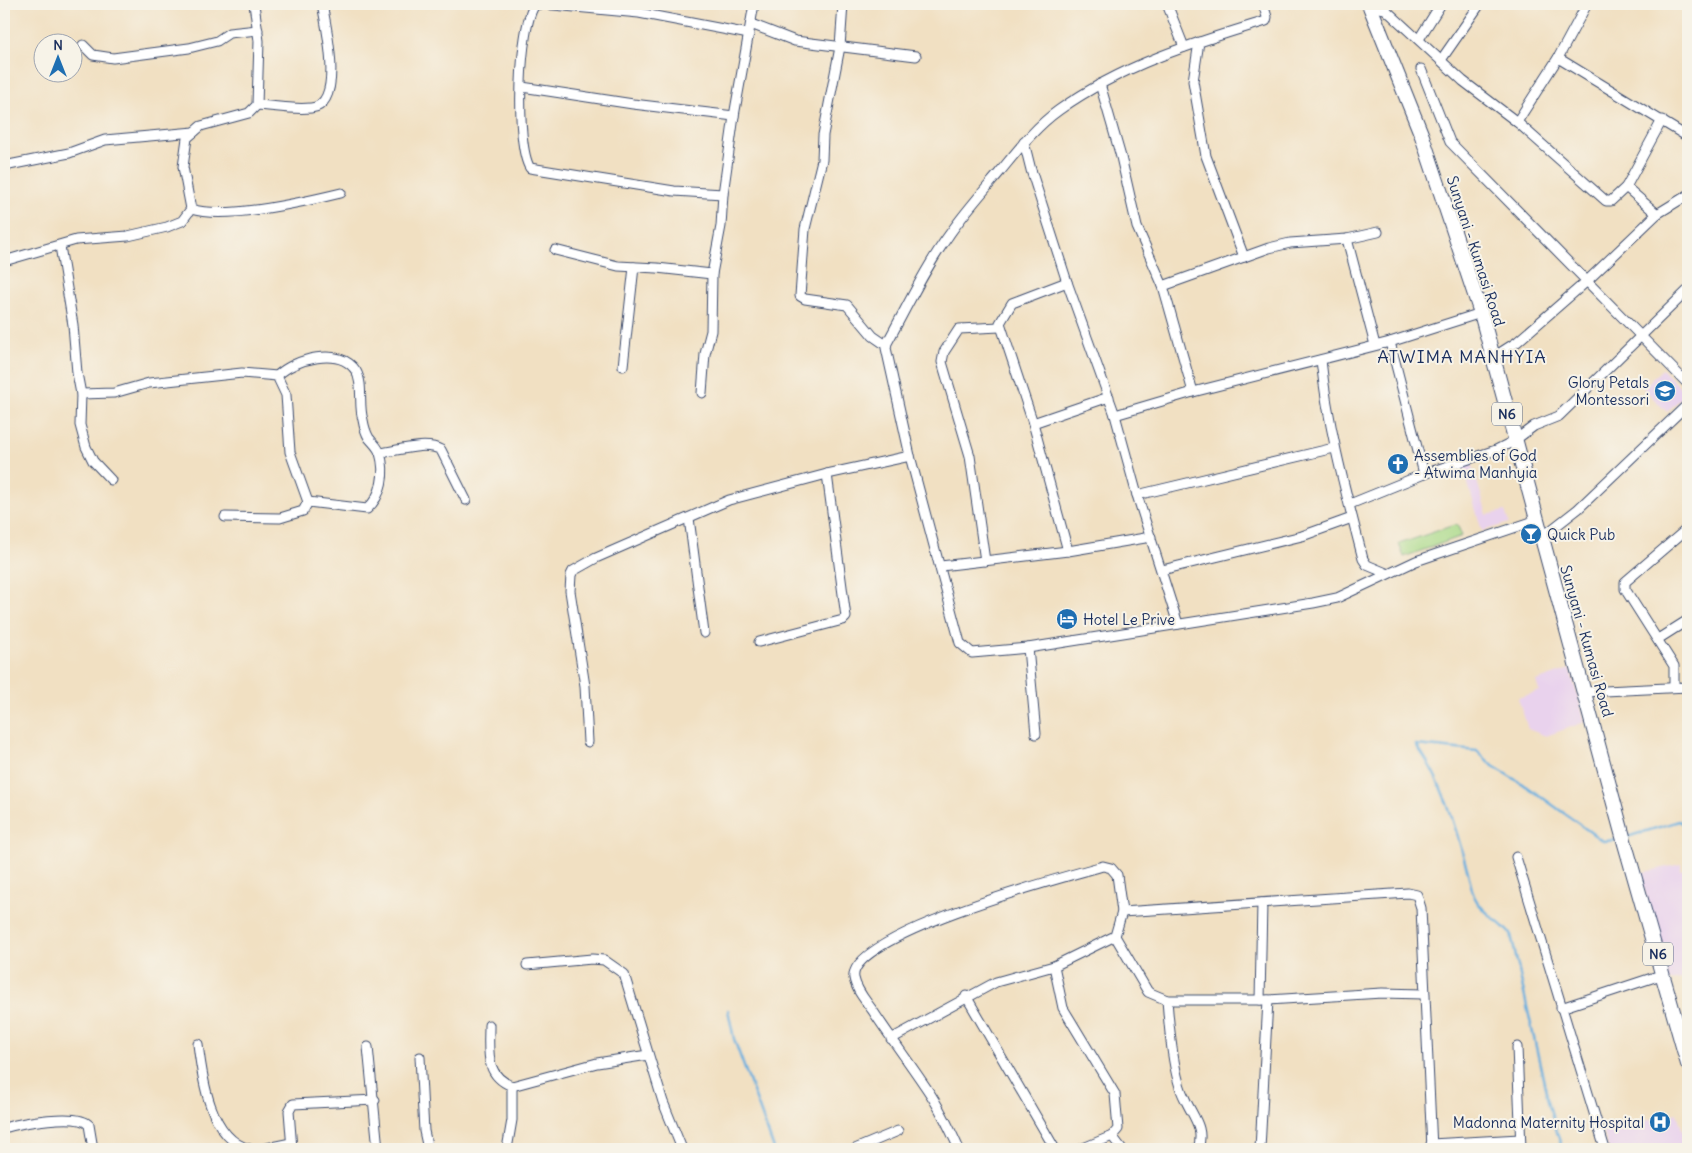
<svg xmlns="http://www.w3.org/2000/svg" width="1692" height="1153" font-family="Delius,sans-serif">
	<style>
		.built { fill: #e9d2ed }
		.green { fill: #a9d987; stroke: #628472 }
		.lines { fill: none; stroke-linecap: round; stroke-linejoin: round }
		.stream { stroke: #68afdf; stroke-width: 2.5 }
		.street-casing { stroke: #3b4a6d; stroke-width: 11 }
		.primary-casing { stroke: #3b4a6d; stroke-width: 16 }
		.street { stroke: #fff; stroke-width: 9 }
		.primary { stroke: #fff; stroke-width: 14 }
		.labels { text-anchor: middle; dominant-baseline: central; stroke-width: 4; stroke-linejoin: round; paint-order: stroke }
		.shield { fill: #f7f3e8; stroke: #5d6a87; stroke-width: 1 }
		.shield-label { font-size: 14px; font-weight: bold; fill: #1b2f5e }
		.street-label { font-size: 15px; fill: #1b2f5e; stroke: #f7f3e8 }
		.poi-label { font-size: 15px; fill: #1b2f5e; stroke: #f7f3e8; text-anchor: start }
		.quarter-label { font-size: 18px; letter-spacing: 1px; fill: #1b2f5e; stroke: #f7f3e8 }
	</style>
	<rect width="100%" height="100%" fill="#f7f3e8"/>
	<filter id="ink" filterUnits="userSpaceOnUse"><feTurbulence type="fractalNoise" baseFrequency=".02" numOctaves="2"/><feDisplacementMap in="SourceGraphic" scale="10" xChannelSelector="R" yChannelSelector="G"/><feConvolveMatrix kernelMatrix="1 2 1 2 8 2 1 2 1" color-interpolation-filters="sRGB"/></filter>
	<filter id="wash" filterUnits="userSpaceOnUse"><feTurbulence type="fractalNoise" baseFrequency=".0096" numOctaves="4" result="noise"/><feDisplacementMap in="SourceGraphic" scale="20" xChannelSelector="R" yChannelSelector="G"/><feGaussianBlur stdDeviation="1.12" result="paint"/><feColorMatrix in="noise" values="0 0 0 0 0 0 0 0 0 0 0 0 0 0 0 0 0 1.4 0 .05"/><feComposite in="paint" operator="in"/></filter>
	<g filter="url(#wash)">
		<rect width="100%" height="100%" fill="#f1e0c2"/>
		<g class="built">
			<polygon points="1662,369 1686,393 1667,412 1643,388"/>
			<polygon points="1472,464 1487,515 1505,511 1509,523 1482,531 1463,467"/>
			<polygon points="1570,669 1585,722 1546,736 1528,729 1518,698 1539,691 1536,681"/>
			<polygon points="1681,864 1681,870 1688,869 1688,978 1669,981 1640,873"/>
			<polygon points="1677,1113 1688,1149 1609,1149 1603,1131"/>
		</g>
		<polygon class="green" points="1457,524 1462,536 1404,557 1399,544"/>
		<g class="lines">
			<g class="stream">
				<path d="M1416 745C1442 779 1454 822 1465 862 1469 873 1470 885 1474 896 1481 912 1500 921 1511 935L1549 1105 1562 1149"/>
				<polyline points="1416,745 1477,751 1493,766 1529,788 1593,834 1603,841 1619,840"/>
				<polyline points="1627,837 1679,821 1688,827"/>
				<polyline points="728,1010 734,1039 774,1149"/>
			</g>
		</g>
	</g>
	<g filter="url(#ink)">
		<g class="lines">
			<g class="street-casing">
				<g id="street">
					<path d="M254 4 259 41 257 105 249 113 201 126 187 138 183 167 191 209C225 220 304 202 341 193"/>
					<path d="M541 4 535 5C519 25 515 145 530 168L674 191 723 194"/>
					<polyline points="543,4 639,13 749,34"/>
					<polyline points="843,4 840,47 823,135 822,160 805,229 800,296 805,299 847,305 873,336 886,345"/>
					<polyline points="1167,4 1184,47"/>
					<path d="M1263 4 1267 17 1266 21C1193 43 1122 65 1059 110 1035 127 1017 151 999 173 982 193 964 213 949 235 925 268 907 307 887 343L886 348 910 456 960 643 972 653 1028 648 1313 603 1337 598 1416 561 1537 520"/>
					<polyline points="1370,6 1385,9 1463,81 1517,122 1606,201 1611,201 1626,187 1662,120"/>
					<polyline points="751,24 795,41 916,56"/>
					<polyline points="1419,39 1441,4"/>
					<polyline points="1199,42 1193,81 1206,156 1244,257"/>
					<polyline points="83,45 93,55 113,58 189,48 217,41 229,33 258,30"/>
					<polyline points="1558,58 1688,137"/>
					<polyline points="1441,60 1480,4"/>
					<polyline points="1421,69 1450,142 1688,384"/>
					<polyline points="1100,84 1121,157 1137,227 1163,286 1193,392"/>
					<polyline points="522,87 633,104 734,116"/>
					<path d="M257 105C274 106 293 110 311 108 345 105 326 26 322 4"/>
					<polyline points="1517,122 1558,58 1587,4"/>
					<polyline points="1024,142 1031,170 1067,282 1115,415 1137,495 1178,624"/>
					<polyline points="4,166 69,153 105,140 194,132"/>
					<polyline points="1626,187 1657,214"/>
					<polyline points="1347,239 1375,345"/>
					<polyline points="60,246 73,325 77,373 81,394 80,425 86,447 93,461 111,480"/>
					<polyline points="555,250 618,266 657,268 712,274"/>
					<polyline points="4,261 76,240 128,236 167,227 182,221 191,209"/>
					<polyline points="1067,282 1012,303 1000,323 1033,423 1068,551"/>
					<polyline points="1163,286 1269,248 1290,243 1347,239 1378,232"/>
					<polyline points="1390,342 1424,474"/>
					<polyline points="1492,358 1517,342 1587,281 1657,214 1688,195"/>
					<path d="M1321 360C1328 428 1346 493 1363 559L1367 565 1386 573"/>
					<polyline points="623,366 634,267"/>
					<path d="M277 376C294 359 340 346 356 371 364 385 358 405 363 420 364 426 366 433 369 438 373 443 378 447 380 453 386 473 382 496 367 509L308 502"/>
					<polyline points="702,393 705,354 711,331 712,274 721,226 723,194 734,116 754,4"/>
					<polyline points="81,394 114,393 149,383 242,373 277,376 286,395 290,452 308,502"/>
					<polyline points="1115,415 1193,392 1390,342 1481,313"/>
					<polyline points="1033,423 1109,397"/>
					<path d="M380 453C398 451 425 441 441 450L466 500"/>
					<polyline points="1137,495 1334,448"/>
					<polyline points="1350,504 1424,474 1496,450 1514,441 1534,426 1559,416 1688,290"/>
					<polyline points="225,517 280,518 303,511 308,502"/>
					<polyline points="689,518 704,633"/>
					<polyline points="1542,537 1578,509 1688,404"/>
					<polyline points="985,561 970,456 942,362 944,352 959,329 1000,327"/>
					<polyline points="941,566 1068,551 1151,537"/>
					<polyline points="1162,570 1302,536 1352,518"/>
					<polyline points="1658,639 1688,620"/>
					<polyline points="759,642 843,620 846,617 827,474"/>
					<polyline points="1028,648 1036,734"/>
					<polyline points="1674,687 1674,666 1625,589 1625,582 1688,528"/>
					<polyline points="1584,692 1688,687"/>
					<polyline points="588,742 585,686 570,591 571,575 573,571 596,558 729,500 827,474 910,456"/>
					<polyline points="1516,857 1605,1149"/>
					<polyline points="1122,912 1408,893 1417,895 1421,908 1432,1149"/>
					<polyline points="1115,936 1148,992 1167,1000 1268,1000 1382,993 1423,994"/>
					<polyline points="527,965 592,959 604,960 624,974 663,1102 682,1149"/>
					<polyline points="1054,966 1063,1008 1115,1094 1118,1129 1112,1136 1081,1149"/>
					<polyline points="966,996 1055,1149"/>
					<path d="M1167 1000C1169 1026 1173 1077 1185 1099 1193 1117 1205 1128 1198 1149"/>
					<polyline points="1260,1000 1262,903"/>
					<polyline points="1561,1008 1664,974"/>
					<path d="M489 1025C489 1051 484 1075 512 1086L597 1063 648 1055"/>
					<path d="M891 1039 996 982 1054 966 1115 936 1122 912 1117 875 1111 868 1103 866C1067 876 846 935 854 978 856 990 866 1001 873 1011 890 1037 909 1062 927 1089 940 1108 950 1129 959 1149"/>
					<path d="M198 1044C202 1077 210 1140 250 1149"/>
					<polyline points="368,1047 378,1149"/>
					<polyline points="1517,1047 1521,1149"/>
					<polyline points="420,1057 424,1131 428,1149"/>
					<path d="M4 1128C20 1123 78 1112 89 1125L93 1149"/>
					<polyline points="1112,1136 1122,1149"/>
					<polyline points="1431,1144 1520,1139"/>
					<polyline points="262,1149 291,1143"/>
					<polyline points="292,1149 289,1111 293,1104 375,1100"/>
					<polyline points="507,1149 512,1120 512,1086"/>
					<polyline points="855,1149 898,1131"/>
					<polyline points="1260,1149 1268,1000"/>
				</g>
			</g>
			<g class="primary-casing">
				<polyline id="primary" points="1369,4 1422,136 1481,313 1625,844 1688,1064"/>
			</g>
			<use href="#street" class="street"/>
			<use href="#primary" class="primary"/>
		</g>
	</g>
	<defs>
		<g id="school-disc" transform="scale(1.125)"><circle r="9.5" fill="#1f6fb2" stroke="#f7f3e8"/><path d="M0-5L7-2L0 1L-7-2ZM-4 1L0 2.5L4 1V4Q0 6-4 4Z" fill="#fff"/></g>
		<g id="church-disc" transform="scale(1.125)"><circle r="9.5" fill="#1f6fb2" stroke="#f7f3e8"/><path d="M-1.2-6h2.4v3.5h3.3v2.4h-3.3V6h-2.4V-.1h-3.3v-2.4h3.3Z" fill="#fff"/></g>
		<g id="bar-disc" transform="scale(1.125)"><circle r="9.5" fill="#1f6fb2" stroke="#f7f3e8"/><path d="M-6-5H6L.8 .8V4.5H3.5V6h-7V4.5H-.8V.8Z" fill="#fff"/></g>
		<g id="hotel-disc" transform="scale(1.125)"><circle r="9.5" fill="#1f6fb2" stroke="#f7f3e8"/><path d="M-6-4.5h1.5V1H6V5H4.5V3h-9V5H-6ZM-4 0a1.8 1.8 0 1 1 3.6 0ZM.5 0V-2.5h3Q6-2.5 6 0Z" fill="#fff"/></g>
		<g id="hospital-disc" transform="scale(1.125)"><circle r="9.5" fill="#1f6fb2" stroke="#f7f3e8"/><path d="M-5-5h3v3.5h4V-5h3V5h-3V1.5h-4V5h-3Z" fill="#fff"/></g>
	</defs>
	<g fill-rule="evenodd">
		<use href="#school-disc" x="1665" y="391"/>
		<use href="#church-disc" x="1398" y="464"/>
		<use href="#bar-disc" x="1531" y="534"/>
		<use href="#hotel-disc" x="1067" y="619"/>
		<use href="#hospital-disc" x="1660" y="1122"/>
	</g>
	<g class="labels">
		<g class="shield">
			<rect x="1492" y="402.5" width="30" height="23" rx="4"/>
			<rect x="1643" y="942.5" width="30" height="23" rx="4"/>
		</g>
		<g class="shield-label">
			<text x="1507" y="414">N6</text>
			<text x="1658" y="954">N6</text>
		</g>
		<g class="street-label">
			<text transform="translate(1476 251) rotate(72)">Sunyani - Kumasi Road</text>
			<text transform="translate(1587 641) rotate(74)">Sunyani - Kumasi Road</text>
		</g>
		<g class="poi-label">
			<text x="1649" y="382" text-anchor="end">Glory Petals<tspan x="1649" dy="17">Montessori</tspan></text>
			<text x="1414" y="455">Assemblies of God<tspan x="1414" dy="17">- Atwima Manhyia</tspan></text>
			<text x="1547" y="534">Quick Pub</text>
			<text x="1083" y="619">Hotel Le Prive</text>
			<text x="1644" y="1122" text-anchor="end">Madonna Maternity Hospital</text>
		</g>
		<g class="quarter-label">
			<text x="1462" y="356">ATWIMA MANHYIA</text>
		</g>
	</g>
	<rect width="1692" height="1153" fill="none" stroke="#f7f3e8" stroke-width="20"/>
	<g transform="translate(58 58)"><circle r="24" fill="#f7f3e8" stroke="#9fa5b1"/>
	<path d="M0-4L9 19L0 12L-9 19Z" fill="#1f6fb2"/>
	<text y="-8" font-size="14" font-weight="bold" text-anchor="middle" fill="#1b2f5e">N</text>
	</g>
</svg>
